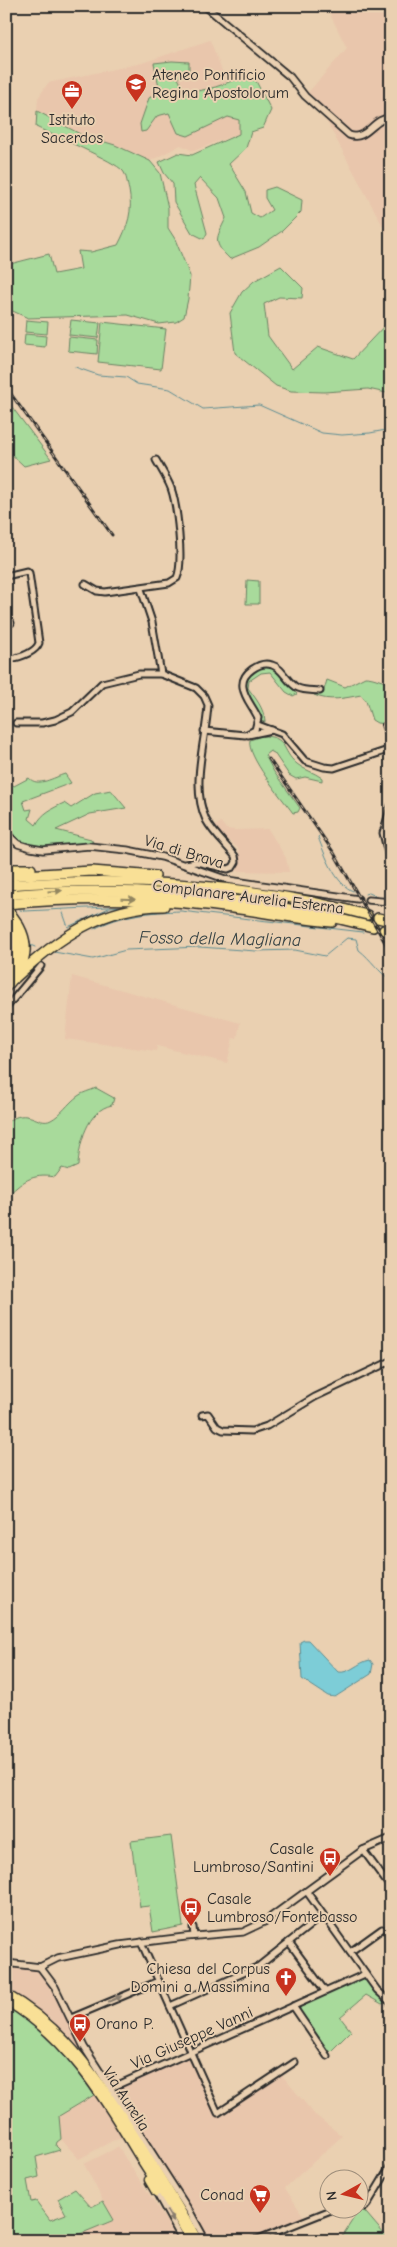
<svg xmlns="http://www.w3.org/2000/svg" width="397" height="2247" font-family="'Comic Neue',sans-serif">
	<style>
		.built { fill: #e9c6ac }
		.green { fill: #a8da9b; stroke: #6a8263 }
		.water { fill: #7dcdd7; stroke: #5c8c92 }
		.lines { fill: none; stroke-linecap: round; stroke-linejoin: round }
		.stream { stroke: #5c8c92; stroke-width: 1 }
		.minor-casing { stroke: #2b2b2b; stroke-width: 9 }
		.tertiary-casing { stroke: #2b2b2b; stroke-width: 9 }
		.trunk-casing { stroke: #2b2b2b; stroke-width: 11 }
		.motorway-casing { stroke: #2b2b2b; stroke-width: 12 }
		.minor { stroke: #ead0b1; stroke-width: 5 }
		.tertiary { stroke: #ead0b1; stroke-width: 5.5 }
		.trunk { stroke: #f9e096; stroke-width: 8 }
		.motorway { stroke: #f9e096; stroke-width: 9 }
		.rail-casing { stroke: #2b2b2b; stroke-width: 3 }
		.rail { stroke: #ead0b1; stroke-width: 1; stroke-dasharray: 4; stroke-linecap: butt }
		.oneway { fill: #928660 }
		.oneway2 { fill: #8a7e6e }
		.labels { text-anchor: middle; dominant-baseline: central; stroke-width: 4; stroke-linejoin: round; paint-order: stroke }
		.poi-label { font-size: 16px; fill: #2b2b2b; stroke: #ead0b1; text-anchor: start }
		.street-label { font-size: 16px; fill: #2b2b2b; stroke: #ead0b1 }
		.water-label { font-size: 18px; font-style: italic; fill: #374345; stroke: #ead0b1 }
	</style>
	<rect width="100%" height="100%" fill="#ead0b1"/>
	<filter id="ink" filterUnits="userSpaceOnUse"><feTurbulence type="fractalNoise" baseFrequency=".02" numOctaves="2"/><feDisplacementMap in="SourceGraphic" scale="10" xChannelSelector="R" yChannelSelector="G"/><feConvolveMatrix kernelMatrix="1 2 1 2 8 2 1 2 1" color-interpolation-filters="sRGB"/></filter>
	<g filter="url(#ink)">
		<g class="built">
			<polygon points="328,6 379,6 391,15 391,241 321,111 305,96 347,48 327,8"/>
			<polygon points="210,40 237,109 240,133 193,151 181,145 150,161 115,145 82,135 37,111 38,98 48,83 142,63"/>
			<polygon points="221,822 226,829 236,830 268,829 286,858 289,872 232,871 239,864 239,853 238,848 228,840 225,842 214,827"/>
			<polygon points="72,976 240,1023 237,1039 233,1038 227,1063 157,1046 156,1051 65,1039"/>
			<polygon points="6,1967 18,1969 38,1969 67,2016 82,2051 50,2018 6,1991"/>
			<polygon points="189,2057 215,2117 222,2116 281,2074 314,2114 342,2136 285,2188 304,2217 244,2241 208,2241 114,2093 115,2089"/>
			<polygon points="94,2095 122,2136 120,2139 112,2141 79,2159 61,2139 59,2116"/>
			<polygon points="118,2147 155,2203 179,2241 63,2241 113,2220 84,2164"/>
		</g>
		<g class="green">
			<path d="M172 61 189 62V71L178 78 185 92C207 91 225 85 244 75L256 81 271 110 263 128 251 132 246 148 229 164 246 192 251 213 260 218 272 210 265 198V190L275 187 302 200 301 212 282 231 259 247 230 259C212 242 216 239 226 218L219 198 200 178 194 185 207 233 204 239 192 233 174 202 173 184 164 173 159 162 178 153 192 155 239 134V120L228 117 188 136 178 133 169 113 157 116 146 131 141 132 140 124 149 98 160 91 154 63Z"/>
			<path d="M37 111 82 135 115 145 150 161 160 173 168 208V228L175 239 190 276 188 299 184 317 176 322 159 324 128 315 28 318 6 308 10 264 49 254 54 274 81 269 78 251 91 252 118 245C128 226 133 211 129 190 127 184 127 176 123 171 115 161 52 135 36 127Z"/>
			<polygon points="281,266 303,288 302,298 279,297 264,304 268,336 292,369 318,347 353,359 387,323 391,326 391,394 368,389 324,392 291,391 276,386 235,353 230,313 242,292 254,281"/>
			<polygon points="26,320 48,322 47,334 25,332"/>
			<polygon points="71,320 100,323 98,338 69,335"/>
			<polygon points="102,322 166,329 161,369 98,362"/>
			<polygon points="25,334 46,336 45,347 24,345"/>
			<polygon points="69,337 98,340 97,354 68,351"/>
			<polygon points="6,399 51,459 24,466 6,449"/>
			<polygon points="247,580 259,581 259,604 246,604"/>
			<path d="M267 665 276 672 297 694 293 696 286 692 270 672 261 673 249 681 248 688C256 699 264 708 265 722L259 721 257 710 246 692 245 680 253 672Z"/>
			<path d="M365 677C375 677 381 682 391 683V729L388 724 377 723 372 720 366 701 361 695C345 698 329 702 314 695V692L324 690 327 680 345 687Z"/>
			<path d="M261 736C289 736 280 750 297 764 304 770 314 772 322 778V781L305 777 296 779 289 775 274 753 270 751 265 755 274 772 300 808 298 812 293 813C282 798 246 756 250 740Z"/>
			<path d="M65 774 71 783 23 801 26 810 32 809 29 819 36 825C42 813 53 808 64 803L71 808 95 793 111 790 126 808 90 814 56 830 91 839 93 842C78 846 40 851 25 844 18 841 12 834 6 829V780L14 786 29 778C38 788 54 777 65 774Z"/>
			<path d="M96 1088 114 1098 112 1105C87 1110 79 1144 78 1166L69 1170 62 1168 55 1177C31 1173 22 1182 6 1197V1123C28 1105 38 1127 51 1120 61 1115 68 1103 78 1096 83 1092 90 1091 96 1088Z"/>
			<polygon points="171,1836 183,1926 153,1932 149,1906 140,1907 131,1841"/>
			<polygon points="364,1978 368,1980 385,2003 382,2004 366,1995 340,2017 351,2031 329,2053 300,2012 300,2007"/>
			<path d="M6 2005C44 2029 69 2058 94 2095L59 2116 61 2139 57 2142 56 2146 60 2150 36 2157 39 2177 27 2180 31 2202 36 2201 50 2220 66 2214 58 2199 75 2189 91 2207 103 2201 114 2220 63 2241H6Z"/>
			<polygon points="361,2207 390,2241 339,2241"/>
		</g>
		<path class="water" d="M304 1640H308L338 1672C350 1674 358 1662 370 1660L373 1664 371 1674 335 1697 328 1696 302 1679 300 1642Z"/>
		<g class="lines">
			<g class="stream">
				<polyline points="75,367 98,375 126,377 137,384 170,389 203,409 259,405 322,433 342,435 370,433 391,429"/>
				<path d="M319 836 318 837C325 855 335 884 353 891"/>
				<polyline points="369,893 376,896"/>
				<polyline points="365,894 368,893"/>
				<polyline points="20,910 25,911 129,906"/>
				<polyline points="62,910 68,927 109,908"/>
				<path d="M94 929C121 914 151 912 181 911L363 932"/>
				<polyline points="28,944 35,947"/>
				<path d="M54 952 93 959 126 950 200 947 256 951 295 950 325 956 347 938 356 939 359 950C371 959 378 972 391 980"/>
			</g>
			<g class="minor-casing">
				<g id="minor">
					<path d="M6 576 27 571 29 573 39 643C35 654 17 658 6 660"/>
					<path d="M85 584 97 591 105 592 169 583 177 578C184 562 177 505 171 488 167 478 161 469 156 460"/>
					<polyline points="141,589 152,622 161,674"/>
					<polyline points="6,624 11,623"/>
					<path d="M16 723H42L55 720 72 712 102 683 139 674H161L196 688 204 696 208 705C206 741 190 785 206 820 213 833 226 845 235 856L236 862 233 867 228 869 196 862 185 864"/>
					<polyline points="258,725 282,734 305,761 324,767 334,768 391,749"/>
					<polyline points="385,726 391,739"/>
					<path d="M204 731 245 735 255 730 258 718C254 708 244 698 243 687 241 673 260 661 272 665 283 668 287 683 298 688 305 691 313 690 320 691"/>
					<polyline points="248,735 272,730"/>
					<polyline points="391,806 383,833 391,866"/>
					<polyline points="6,1008 41,966"/>
					<polyline points="202,1415 208,1414 217,1427 223,1430 252,1431 267,1426 315,1397 391,1361"/>
					<polyline points="363,1850 391,1888"/>
					<polyline points="307,1892 377,1990 391,2003"/>
					<polyline points="193,1927 194,1936"/>
					<polyline points="141,1942 218,2113 295,2062"/>
					<polyline points="289,1942 325,1991"/>
					<polyline points="350,1952 382,1929"/>
					<polyline points="170,2006 259,1966 323,1915"/>
					<polyline points="293,2006 327,2056"/>
					<polyline points="71,2018 159,1981"/>
					<polyline points="111,2088 365,1974"/>
					<polyline points="360,2206 364,2207 367,2205 391,2165"/>
					<polyline points="253,2241 331,2210"/>
				</g>
			</g>
			<g class="tertiary-casing">
				<g id="tertiary">
					<path d="M205 6 290 77 305 96 349 135C367 142 373 117 391 118"/>
					<polyline points="6,833 18,844 31,848 43,850 89,846 127,850 162,857 228,880 358,899"/>
					<polyline points="368,900 391,902"/>
					<polyline points="6,1963 40,1967 58,1958 120,1945 185,1937 243,1932 264,1922 363,1850 391,1838"/>
					<polyline points="40,1967 55,1987 84,2047 190,2212 206,2241"/>
					<polyline points="156,2192 183,2241"/>
				</g>
			</g>
			<g class="trunk-casing">
				<g id="trunk">
					<path d="M6 1994C69 2029 103 2087 141 2146 160 2178 180 2208 198 2241"/>
					<path d="M6 2001C66 2036 102 2094 137 2153 155 2182 175 2210 191 2241"/>
					<polyline points="149,2180 156,2192"/>
				</g>
			</g>
			<g class="motorway-casing">
				<g id="motorway">
					<polyline points="6,869 31,869"/>
					<polyline points="6,876 92,871 155,876"/>
					<path d="M6 885C128 876 249 883 367 915"/>
					<path d="M6 895C131 884 252 896 373 927"/>
					<path d="M6 904C73 898 140 898 207 905 249 909 290 918 332 922"/>
					<polyline points="378,918 391,921"/>
					<path d="M6 921C21 938 20 960 6 977"/>
					<polyline points="384,930 391,932"/>
					<path d="M15 978C58 938 103 906 164 906"/>
					<path d="M6 987C30 962 32 939 9 912"/>
				</g>
			</g>
			<use href="#minor" class="minor"/>
			<use href="#tertiary" class="tertiary"/>
			<use href="#trunk" class="trunk"/>
			<use href="#motorway" class="motorway"/>
			<g class="rail-casing">
				<g id="rail">
					<polyline points="6,387 112,535"/>
					<polyline points="269,759 334,853 391,953"/>
				</g>
			</g>
			<use href="#rail" class="rail"/>
		</g>
		<defs><path id="oneway-solid" d="M-6-.8H1V-3.2L6.5 0L1 3.2V.8H-6Z" transform="scale(1.25)"/></defs>
		<g class="oneway">
			<use href="#oneway-solid" transform="translate(55 891) rotate(-3)"/>
			<use href="#oneway-solid" transform="translate(128 899) rotate(1)"/>
		</g>
		<g class="oneway2">
			<use href="#oneway-solid" transform="translate(115 1999) rotate(-23)"/>
			<use href="#oneway-solid" transform="translate(170 2216) rotate(60)"/>
		</g>
	</g>
	<defs>
		<g id="university-pin" transform="scale(1.125)"><path d="M0 17L-7.5 6A9.5 9.5 0 1 1 7.5 6Z" fill="#c8321e" stroke="#ead0b1"/><path d="M0-5L7-2L0 1L-7-2ZM-4 1L0 2.5L4 1V4Q0 6-4 4Z" fill="#fff"/></g>
		<g id="office-pin" transform="scale(1.125)"><path d="M0 17L-7.5 6A9.5 9.5 0 1 1 7.5 6Z" fill="#c8321e" stroke="#ead0b1"/><path d="M-6-3h4V-5.5h4V-3h4V5H-6ZM-1-4.5V-3h2v-1.5ZM-6 0V1H6V0Z" fill="#fff"/></g>
		<g id="bus-pin" transform="scale(1.125)"><path d="M0 17L-7.5 6A9.5 9.5 0 1 1 7.5 6Z" fill="#c8321e" stroke="#ead0b1"/><path d="M-5-6H5V4H4V6H2V4H-2V6H-4V4H-5ZM-3.5-4V0h7V-4ZM-3.5 1.2v1.5H-2V1.2ZM2 1.2v1.5H3.5V1.2Z" fill="#fff"/></g>
		<g id="church-pin" transform="scale(1.125)"><path d="M0 17L-7.5 6A9.5 9.5 0 1 1 7.5 6Z" fill="#c8321e" stroke="#ead0b1"/><path d="M-1.2-6h2.4v3.5h3.3v2.4h-3.3V6h-2.4V-.1h-3.3v-2.4h3.3Z" fill="#fff"/></g>
		<g id="supermarket-pin" transform="scale(1.125)"><path d="M0 17L-7.5 6A9.5 9.5 0 1 1 7.5 6Z" fill="#c8321e" stroke="#ead0b1"/><path d="M-6-5.5h2.5l.6 2H6L4.5 2H-2.5L-4.4-4H-6ZM-1.5 3.2a1.3 1.3 0 1 0 .1 0ZM3 3.2a1.3 1.3 0 1 0 .1 0Z" fill="#fff"/></g>
	</defs>
	<g fill-rule="evenodd">
		<use href="#university-pin" x="136" y="84"/>
		<use href="#office-pin" x="72" y="91"/>
		<use href="#bus-pin" x="330" y="1858"/>
		<use href="#bus-pin" x="191" y="1908"/>
		<use href="#church-pin" x="286" y="1978"/>
		<use href="#bus-pin" x="80" y="2024"/>
		<use href="#supermarket-pin" x="260" y="2195"/>
	</g>
	<g class="labels">
		<g class="poi-label">
			<text x="152" y="75">Ateneo Pontificio<tspan x="152" dy="18">Regina Apostolorum</tspan></text>
			<text x="72" y="120" text-anchor="middle">Istituto<tspan x="72" dy="18">Sacerdos</tspan></text>
			<text x="314" y="1849" text-anchor="end">Casale<tspan x="314" dy="18">Lumbroso/Santini</tspan></text>
			<text x="207" y="1899">Casale<tspan x="207" dy="18">Lumbroso/Fontebasso</tspan></text>
			<text x="270" y="1969" text-anchor="end">Chiesa del Corpus<tspan x="270" dy="18">Domini a Massimina</tspan></text>
			<text x="96" y="2024">Orano P.</text>
			<text x="244" y="2195" text-anchor="end">Conad</text>
		</g>
		<g class="street-label">
			<text transform="translate(184 852) rotate(17)">Via di Brava</text>
			<text transform="translate(248 897) rotate(7)">Complanare Aurelia Esterna</text>
			<text transform="translate(192 2038) rotate(-24)">Via Giuseppe Vanni</text>
			<text transform="translate(126 2099) rotate(57)">Via Aurelia</text>
		</g>
		<g class="water-label">
			<text transform="translate(220 939) rotate(1)">Fosso della Magliana</text>
		</g>
	</g>
	<rect width="397" height="2247" fill="none" stroke="#ead0b1" stroke-width="25"/>
	<rect x="12" y="12" width="372" height="2222" fill="none" stroke="#2b2b2b" stroke-width="2" filter="url(#ink)"/>
	<g transform="translate(344 2194) rotate(262)"><circle r="24" fill="#ead0b1" stroke="#9e8e7b"/>
	<path d="M0-4L9 19L0 12L-9 19Z" fill="#c8321e"/>
	<text y="-8" font-size="14" font-weight="bold" text-anchor="middle" fill="#2b2b2b">N</text>
	</g>
</svg>
